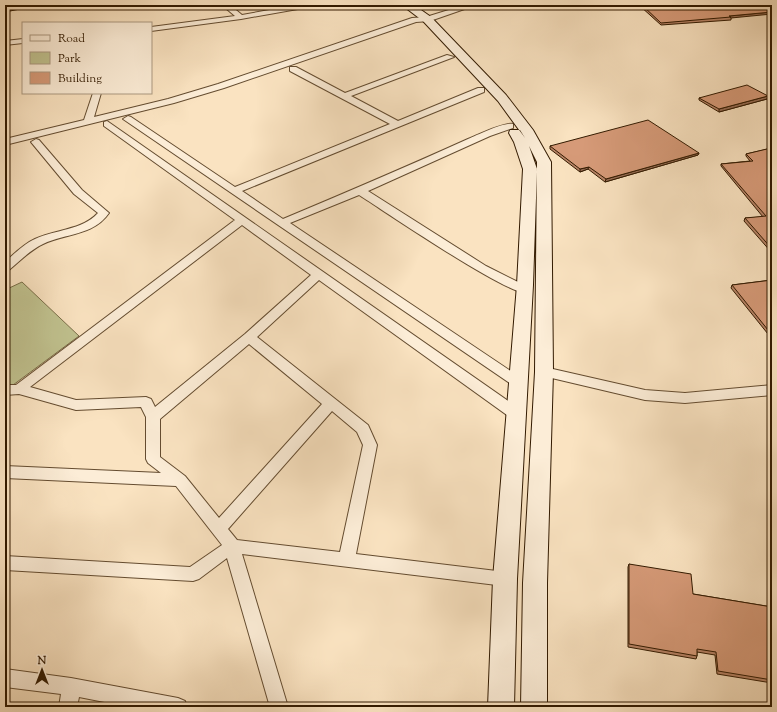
<svg xmlns="http://www.w3.org/2000/svg" width="777" height="712" font-family="'Sorts Mill Goudy',serif">
	<style>
		.green { fill: #c1c390; stroke: #7a6e48 }
		.lines { fill: none; stroke-linecap: round; stroke-linejoin: round }
		.street-casing { stroke: #644c30; stroke-width: 2 }
		.secondary-casing { stroke: #321a00; stroke-width: 2 }
		.street { fill: #fcedd7; fill-rule: evenodd }
		.secondary { fill: #fcedd7; fill-rule: evenodd }
		.wall { fill: #b88467; stroke: #321a00 }
		.shaded-wall { fill: #966c54; stroke: #321a00 }
		.building { fill: #d69a78; stroke: #321a00 }
	</style>
	<rect width="100%" height="100%" fill="#fae3c1"/>
	<filter id="stains"><feTurbulence type="fractalNoise" baseFrequency=".005" numOctaves="4"/><feColorMatrix values="0 0 0 0 .2 0 0 0 0 .09 0 0 0 0 .02 0 0 0 .5 -.17"/></filter>
	<radialGradient id="worn" r=".72"><stop offset=".6" stop-color="#630" stop-opacity="0"/><stop offset="1" stop-color="#630" stop-opacity=".3"/></radialGradient>
	<polygon class="green" points="22,282 79,336 13,385 5,385 5,290"/>
	<g class="lines">
		<g class="street-casing">
			<g id="street">
				<polygon points="222,5 230,5 242,15 297,5 313,5 309,7 241,19 151,31 151,27 235,16"/>
				<polygon points="465,5 476,5 430,21 416,22 224,88 174,103 5,145 5,139 84,120 93,93 101,93 94,117 168,99 218,84 412,18 426,17"/>
				<polygon points="23,39 23,43 5,45 5,41"/>
				<path d="M447 55 454 57 351 96 398 121 478 88H484V92L242 191 283 219C345 193 406 167 468 139 478 135 503 122 513 124V128L490 136 368 191 486 266 528 287 530 290 528 293C510 297 383 210 359 195L290 223 524 380 526 383 524 386H514L123 119 128 116 131 117 235 187 390 124 290 71V67H296L345 93Z"/>
				<path d="M107 121 521 410 523 414 521 418 516 419 511 418 319 280 257 337 368 425 377 445 356 554 505 572 511 574 513 579 511 584 505 586 242 554 288 707H270L227 558 199 579 193 581 5 570V556L190 567 222 545 176 486 5 478V466L161 473 148 463 146 459V417L141 407 76 410 19 394 5 395V385H16L235 220 104 126V122ZM242 225 311 275 245 334 155 407 151 399 146 397 76 400 30 387ZM249 344 322 404 219 518 185 476 160 457V419ZM332 411 357 432 363 445 340 552 237 540 228 529Z"/>
				<path d="M36 139 39 140 82 190 109 213C93 236 66 233 43 244 30 250 20 261 9 270L5 271V262C14 254 24 244 35 239 56 229 81 231 98 213L74 194 31 142Z"/>
				<polygon points="544,367 645,390 685,393 772,385 772,395 685,403 645,400 539,375 537,372 539,369"/>
				<polygon points="5,669 71,678 178,698 185,701 187,707 130,707 79,697 77,707 59,707 61,694 5,687"/>
			</g>
		</g>
		<g class="secondary-casing">
			<polygon id="secondary" points="402,5 414,5 431,17 506,95 533,130 551,162 553,372 547,583 547,707 521,707 523,583 535,372 537,162 529,146 537,169 533,285 517,579 514,707 488,707 493,579 517,285 523,169 514,142 509,133 510,130 520,130 525,138 498,101 423,21"/>
		</g>
		<use href="#street" class="street"/>
		<use href="#secondary" class="secondary"/>
	</g>
	<g class="wall">
		<polygon points="640,5 772,5 731,18 731,20 661,25 640,6"/>
		<polygon points="699,98 767,99 719,112 699,100"/>
		<polygon points="550,146 699,153 698,155 605,182 588,169 580,172 550,149"/>
		<polygon points="769,146 772,146 772,253 744,221 745,218 763,217 721,166 721,164 750,161 746,156 746,154 768,149"/>
		<polygon points="772,280 772,339 731,288 732,285"/>
		<polygon points="629,564 693,594 772,607 772,683 717,674 715,655 697,652 697,656 696,659 628,647 628,567"/>
	</g>
	<g class="shaded-wall">
		<polygon points="19,7 20,9 5,12 5,10"/>
		<polygon points="772,12 772,14 731,18 729,16"/>
		<polygon points="768,96 767,99 719,112 719,109"/>
		<polygon points="699,153 698,155 605,182 606,179"/>
		<polygon points="589,167 588,169 580,172 580,169"/>
	</g>
	<g class="building">
		<polygon points="5,5 17,5 19,7 5,10"/>
		<polygon points="642,5 772,5 772,12 729,16 731,17 661,23"/>
		<polygon points="747,85 768,96 719,109 699,98"/>
		<polygon points="648,120 699,153 606,179 589,167 580,169 550,146"/>
		<polygon points="769,146 772,146 772,249 745,218 766,216 721,164 753,161 746,154 771,148"/>
		<polygon points="772,280 772,335 732,285"/>
		<polygon points="629,564 691,574 693,594 772,607 772,680 718,671 716,652 697,649 697,656 629,644"/>
	</g>
	<rect width="777" height="712" fill="none" stroke="#fae3c1" stroke-width="20"/>
	<rect x="6" y="6" width="765" height="700" fill="none" stroke="#321a00" stroke-width="2"/>
	<rect x="10" y="10" width="757" height="692" fill="none" stroke="#321a00"/>
	<rect x="22" y="22" width="130" height="72" fill="#fcedd7" stroke="#ab9981"/>
	<rect x="30" y="35" width="20" height="6" fill="#fcedd7" stroke="#ab9981"/>
	<text x="58" y="42" font-size="12" fill="#321a00">Road</text>
	<rect x="30" y="52" width="20" height="12" fill="#c1c390" stroke="#ab9981"/>
	<text x="58" y="62" font-size="12" fill="#321a00">Park</text>
	<rect x="30" y="72" width="20" height="12" fill="#d69a78" stroke="#ab9981"/>
	<text x="58" y="82" font-size="12" fill="#321a00">Building</text>
	<g transform="translate(42 670)" stroke="#fcedd7" stroke-width="3" paint-order="stroke">
	<path d="M0-3L7 15L0 10L-7 15Z" fill="#321a00"/>
	<text y="-6" font-size="11" font-weight="bold" text-anchor="middle" fill="#321a00">N</text>
	</g>
	<rect width="100%" height="100%" filter="url(#stains)"/>
	<rect width="100%" height="100%" fill="url(#worn)"/>
</svg>
